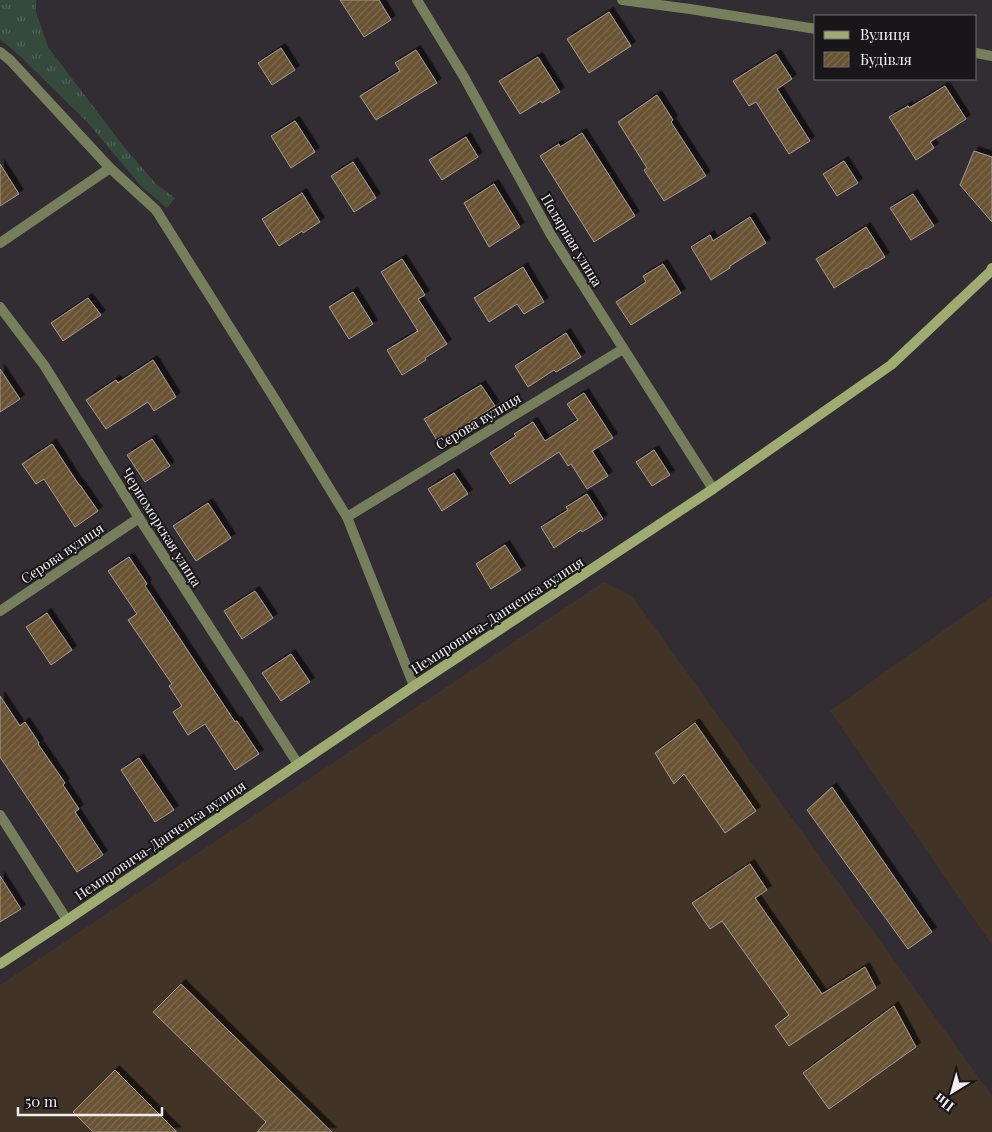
<svg xmlns="http://www.w3.org/2000/svg" width="992" height="1132" font-family="'Playfair Display',serif">
	<style>
		.medical { fill: #413426 }
		.grass { fill: url(#grass-tufts) }
		.building { fill: url(#building-hatch); stroke: #a09b95; filter: url(#shadow) }
		.lines { fill: none; stroke-linecap: round; stroke-linejoin: round }
		.street { stroke: #777e5b; stroke-width: 10 }
		.secondary { stroke: #a0ab72; stroke-width: 10 }
		.labels { text-anchor: middle; dominant-baseline: central; stroke-width: 4; stroke-linejoin: round; paint-order: stroke }
		.street-label { font-size: 14px; fill: #f1eff2; stroke: #181618 }
	</style>
	<defs>
		<pattern id="grass-tufts" width="24" height="20" patternUnits="userSpaceOnUse" patternTransform="scale(1.25)"><rect width="24" height="20" fill="#344a3c"/><path d="M3 7l-1-3M5 7V3M7 7l1-3M15 17l-1-3M17 17v-4M19 17l1-3" fill="none" stroke="#526459"/></pattern>
		<pattern id="building-hatch" width="6" height="6" patternUnits="userSpaceOnUse" patternTransform="scale(1.25)"><rect width="6" height="6" fill="#695232"/><path d="M-1 1l2-2M0 6l6-6M5 7l2-2" fill="none" stroke="#7f6b50"/></pattern>
		<filter id="shadow"><feDropShadow dx="4.5" dy="-4.5" stdDeviation="0" flood-color="#0009"/></filter>
	</defs>
	<rect width="100%" height="100%" fill="#322d32"/>
	<g class="medical">
		<polygon points="604,582 632,596 992,1096 992,1132 0,1132 0,985"/>
		<polygon points="992,596 992,945 830,711"/>
	</g>
	<polygon class="grass" points="0,0 36,0 36,12 48,47 124,147 156,184 175,198 167,208 141,186 88,123 20,56 0,39"/>
	<g class="building">
		<polygon points="340,0 379,0 391,20 364,37"/>
		<polygon points="609,12 631,46 589,73 567,39"/>
		<polygon points="281,48 295,70 272,85 258,63"/>
		<polygon points="416,50 437,83 376,120 360,96 400,71 395,63"/>
		<polygon points="776,54 792,79 777,89 810,141 789,154 756,102 749,106 733,81"/>
		<polygon points="538,57 560,92 542,103 541,101 520,114 499,81"/>
		<polygon points="945,86 966,119 930,142 934,148 916,160 889,117 908,106 909,108"/>
		<polygon points="657,95 673,120 671,122 706,176 664,201 644,170 647,168 618,122"/>
		<polygon points="295,121 315,152 291,168 271,136"/>
		<polygon points="582,133 635,216 594,242 540,156 559,144 560,147"/>
		<polygon points="466,137 478,157 442,180 429,160"/>
		<polygon points="974,151 992,157 992,222 960,185"/>
		<polygon points="844,161 858,183 837,196 823,174"/>
		<polygon points="353,162 376,198 354,212 331,176"/>
		<polygon points="0,164 19,194 0,206"/>
		<polygon points="494,184 520,227 489,247 464,203"/>
		<polygon points="302,193 320,222 303,233 302,231 279,246 262,219"/>
		<polygon points="913,194 934,226 911,240 890,208"/>
		<polygon points="750,217 766,243 730,266 730,268 711,280 691,247 710,235 713,241"/>
		<polygon points="866,227 885,257 866,269 866,268 834,288 816,259"/>
		<polygon points="402,259 425,295 418,299 447,344 425,358 426,360 402,375 387,350 418,331 381,272"/>
		<polygon points="663,264 681,293 631,325 616,302 646,282 643,276"/>
		<polygon points="523,267 544,302 524,314 517,304 489,322 474,298"/>
		<polygon points="353,292 373,324 349,339 329,307"/>
		<polygon points="88,298 101,315 63,341 51,323"/>
		<polygon points="566,333 581,357 556,372 554,370 528,387 515,366"/>
		<polygon points="153,360 176,397 154,411 148,402 106,429 86,400 116,380 118,383"/>
		<polygon points="0,369 20,399 0,412"/>
		<polygon points="481,385 495,406 438,442 424,419"/>
		<polygon points="584,393 613,438 592,451 608,476 587,489 571,464 568,466 559,452 510,484 490,453 516,436 514,434 533,422 545,441 578,420 567,404"/>
		<polygon points="152,439 170,466 145,482 127,455"/>
		<polygon points="52,444 79,485 80,485 98,511 75,527 44,479 36,484 22,464"/>
		<polygon points="654,450 670,475 652,486 636,462"/>
		<polygon points="454,473 468,494 442,511 428,489"/>
		<polygon points="587,494 603,519 582,532 581,530 554,548 541,527 568,510 566,507"/>
		<polygon points="208,503 231,538 196,561 173,526"/>
		<polygon points="505,545 521,570 491,589 476,564"/>
		<polygon points="129,557 147,584 145,586 235,722 237,721 259,754 235,770 205,724 188,735 173,712 182,706 169,686 172,684 128,620 137,614 108,571"/>
		<polygon points="255,591 273,618 242,639 224,611"/>
		<polygon points="47,613 72,650 51,665 26,627"/>
		<polygon points="291,654 310,682 281,701 262,673"/>
		<polygon points="0,696 20,726 25,722 39,743 38,744 65,783 63,785 79,809 75,812 103,855 77,872 0,757"/>
		<polygon points="695,723 756,811 725,833 684,774 674,784 655,753"/>
		<polygon points="139,758 174,810 155,822 121,770"/>
		<polygon points="832,787 932,932 908,949 807,810"/>
		<polygon points="750,864 767,890 755,898 822,994 865,967 876,988 789,1046 775,1026 789,1015 722,921 710,929 692,903"/>
		<polygon points="0,876 21,909 0,922"/>
		<polygon points="181,984 332,1132 257,1132 266,1122 153,1012"/>
		<polygon points="894,1006 916,1047 829,1109 803,1073"/>
		<polygon points="115,1070 177,1132 93,1132 73,1112"/>
	</g>
	<g class="lines">
		<g class="street">
			<polyline points="417,0 464,77 551,235 713,489"/>
			<polyline points="622,0 690,9 816,29"/>
			<polyline points="0,52 10,60 110,168 156,210 276,401 347,517 414,686"/>
			<polyline points="976,53 992,56"/>
			<polyline points="0,243 110,168"/>
			<polyline points="0,307 44,365 139,518 298,764"/>
			<polyline points="347,517 623,349"/>
			<polyline points="0,611 139,518"/>
			<polyline points="0,815 67,920"/>
		</g>
		<polyline class="secondary" points="0,964 67,920 414,686 713,489 891,365 990,272 992,268"/>
	</g>
	<g class="labels">
		<g class="street-label">
			<text transform="translate(572 240) rotate(59)">Полярная улица</text>
			<text transform="translate(478 421) rotate(-31)">Сєрова вулиця</text>
			<text transform="translate(162 527) rotate(58)">Черноморская улица</text>
			<text transform="translate(62 553) rotate(-34)">Сєрова вулиця</text>
			<text transform="translate(497 615) rotate(-33)">Немировича-Данченка вулиця</text>
			<text transform="translate(160 840) rotate(-34)">Немировича-Данченка вулиця</text>
		</g>
	</g>
	<rect x="814" y="15" width="162" height="65" fill="#181618" stroke="#6f6d6f"/>
	<rect x="824" y="31" width="25" height="8" fill="#a0ab72" stroke="#6f6d6f"/>
	<text x="860" y="40" font-size="15" fill="#f1eff2">Вулиця</text>
	<rect x="824" y="52" width="25" height="15" fill="url(#building-hatch)" stroke="#6f6d6f"/>
	<text x="860" y="65" font-size="15" fill="#f1eff2">Будівля</text>
	<g transform="translate(952 1092) rotate(217)" stroke="#181618" stroke-width="4" paint-order="stroke">
	<path d="M0-4L9 19L0 12L-9 19Z" fill="#f1eff2"/>
	<text y="-8" font-size="14" font-weight="bold" text-anchor="middle" fill="#f1eff2">Пн</text>
	</g>
	<path d="M18 1107v8h144v-8" fill="none" stroke="#f1eff2" stroke-width="2.5"/>
	<text x="25" y="1107" font-size="15" fill="#f1eff2" stroke="#181618" stroke-width="4" paint-order="stroke">50 m</text>
</svg>
